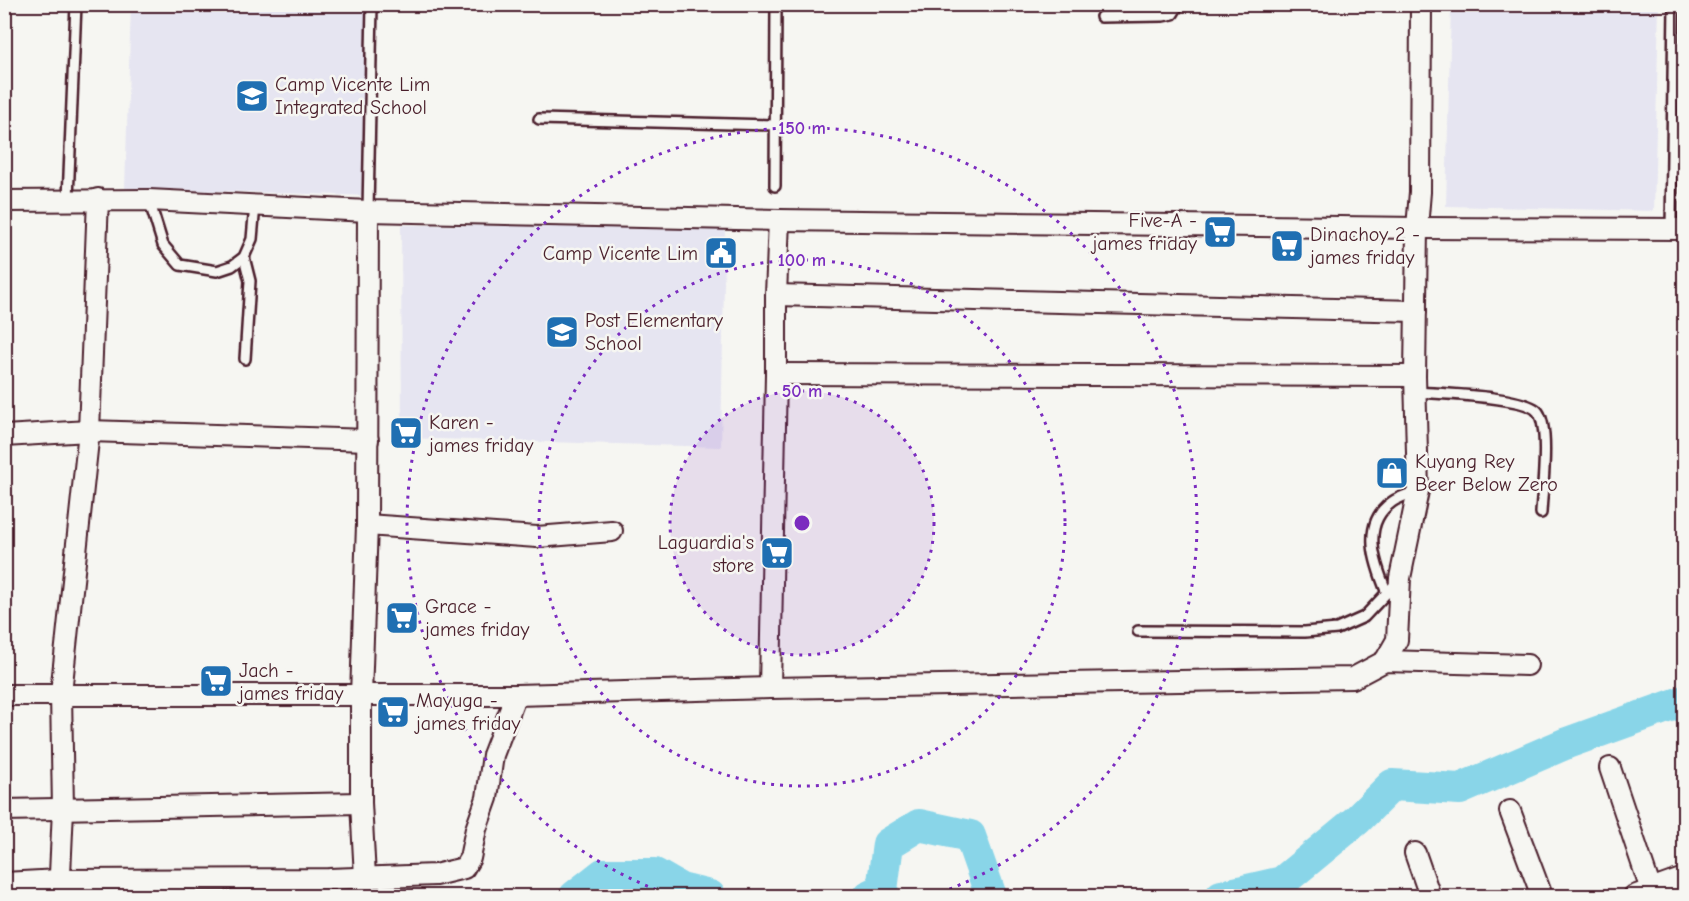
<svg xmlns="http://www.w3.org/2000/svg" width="1689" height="901" font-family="'Comic Neue',sans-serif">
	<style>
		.built { fill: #e6e5f1 }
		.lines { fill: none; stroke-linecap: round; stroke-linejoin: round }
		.river { stroke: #89d5e8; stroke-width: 32 }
		.lane-casing { stroke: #4a1f2b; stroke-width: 14 }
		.street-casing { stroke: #4a1f2b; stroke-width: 24 }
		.lane { stroke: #f6f6f2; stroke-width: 9 }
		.street { stroke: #f6f6f2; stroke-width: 20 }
		.ring { fill: none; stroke: #7b2cbf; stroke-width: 3; stroke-dasharray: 3 6 }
		.labels { text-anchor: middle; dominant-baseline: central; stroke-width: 5; stroke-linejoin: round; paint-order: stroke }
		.poi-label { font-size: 20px; fill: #4a1f2b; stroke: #f6f6f2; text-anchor: start }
		.centre { fill: #7b2cbf; stroke: #f6f6f2; stroke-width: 3 }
		.ring-label { font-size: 18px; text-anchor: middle; font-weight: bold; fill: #7b2cbf; stroke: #f6f6f2; stroke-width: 5; stroke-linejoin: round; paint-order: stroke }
	</style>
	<rect width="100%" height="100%" fill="#f6f6f2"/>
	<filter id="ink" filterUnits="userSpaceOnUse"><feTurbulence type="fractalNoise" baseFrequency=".0167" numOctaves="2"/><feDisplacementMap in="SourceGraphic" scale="12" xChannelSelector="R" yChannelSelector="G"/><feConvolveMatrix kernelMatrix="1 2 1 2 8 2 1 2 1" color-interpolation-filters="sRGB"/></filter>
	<g filter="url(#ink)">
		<g class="built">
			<polygon points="131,5 379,5 373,196 125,188"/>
			<polygon points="1451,5 1659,5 1654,211 1446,206"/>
			<polygon points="401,225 725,227 721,447 402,438"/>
		</g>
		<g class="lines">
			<g class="river">
				<polyline points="575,896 603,874 655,874 681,889 710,896"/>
				<polyline points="869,896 882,890 888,844 919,825 970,836 991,896"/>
				<polyline points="1221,896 1282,882 1357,820 1392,785 1460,789 1567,743 1684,701"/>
			</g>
			<g class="lane-casing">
				<g id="lane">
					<polyline points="1101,17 1163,16 1173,14 1179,4"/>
					<polyline points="539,119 775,125"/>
					<polyline points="775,186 776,4"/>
					<polyline points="68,199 76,4"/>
					<polyline points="149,200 163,245 180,265 217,271 232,266 244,257 252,239 255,205"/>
					<polyline points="368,211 372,4"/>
					<polyline points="1671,229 1674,4"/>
					<polyline points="244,257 250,281 245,359"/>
					<path d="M1416 392C1439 394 1527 396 1538 412 1550 429 1542 491 1541 513"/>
					<path d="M1387 593C1375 564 1360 524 1392 502 1399 497 1409 494 1418 491"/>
					<polyline points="1138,631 1305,632 1337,629 1364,617 1397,582"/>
				</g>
			</g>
			<g class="street-casing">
				<g id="street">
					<polyline points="4,201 149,200 368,211 779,220 1417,228 1684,229"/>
					<polyline points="776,295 1416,311"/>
					<polyline points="776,374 1415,376"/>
					<polyline points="4,436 89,431 368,440"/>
					<polyline points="367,525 537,537 612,531"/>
					<polyline points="1385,661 1397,640 1400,578 1418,491 1415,376 1417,228 1420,192 1421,4"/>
					<polyline points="770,688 776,374 776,295 779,220"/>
					<polyline points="4,695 516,695 770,688 1353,678 1385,661 1527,665"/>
					<polyline points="1610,768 1651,890"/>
					<polyline points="4,810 361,803"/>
					<polyline points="1510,811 1542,896"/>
					<polyline points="1415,853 1430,896"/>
					<polyline points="4,883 59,880 329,879 435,875 464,868 470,858 476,829 487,798 493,755 516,695"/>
					<polyline points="59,896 63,809 61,693 89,431 98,199"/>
					<polyline points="363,896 365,877 361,803 361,695 367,525 368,211"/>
					<polyline points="1634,896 1684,878"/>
				</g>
			</g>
			<use href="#lane" class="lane"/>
			<use href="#street" class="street"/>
		</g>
	</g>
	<circle cx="802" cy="523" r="132" fill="#7b2cbf" fill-opacity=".12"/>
	<g class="ring">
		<circle cx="802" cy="523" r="132"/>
		<circle cx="802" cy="523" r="263"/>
		<path d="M673 896A395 395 0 1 1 931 896"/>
	</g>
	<defs>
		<g id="school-square" transform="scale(1.725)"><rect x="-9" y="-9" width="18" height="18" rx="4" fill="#1f6fb2" stroke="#f6f6f2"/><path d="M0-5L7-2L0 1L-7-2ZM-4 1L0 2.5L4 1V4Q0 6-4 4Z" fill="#fff"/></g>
		<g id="supermarket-square" transform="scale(1.725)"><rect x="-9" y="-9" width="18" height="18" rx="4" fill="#1f6fb2" stroke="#f6f6f2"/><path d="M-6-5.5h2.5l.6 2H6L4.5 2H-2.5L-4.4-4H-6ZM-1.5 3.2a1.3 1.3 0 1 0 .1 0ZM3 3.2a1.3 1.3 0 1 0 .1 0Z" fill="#fff"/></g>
		<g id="civic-square" transform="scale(1.725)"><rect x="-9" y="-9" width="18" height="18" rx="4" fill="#1f6fb2" stroke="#f6f6f2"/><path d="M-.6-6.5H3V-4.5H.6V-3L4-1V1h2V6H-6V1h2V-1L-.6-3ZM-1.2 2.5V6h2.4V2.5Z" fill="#fff"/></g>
		<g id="shop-square" transform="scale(1.725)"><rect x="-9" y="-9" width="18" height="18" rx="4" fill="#1f6fb2" stroke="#f6f6f2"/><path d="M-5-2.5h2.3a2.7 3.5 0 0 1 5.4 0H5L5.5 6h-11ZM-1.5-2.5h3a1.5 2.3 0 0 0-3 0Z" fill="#fff"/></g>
	</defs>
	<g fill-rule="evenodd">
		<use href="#school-square" x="252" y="96"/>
		<use href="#supermarket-square" x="1220" y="232"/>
		<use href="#supermarket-square" x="1287" y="246"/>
		<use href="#civic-square" x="721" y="253"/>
		<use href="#school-square" x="562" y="332"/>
		<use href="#supermarket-square" x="406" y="433"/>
		<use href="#shop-square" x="1392" y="473"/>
		<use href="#supermarket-square" x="777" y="553"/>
		<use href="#supermarket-square" x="402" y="618"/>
		<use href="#supermarket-square" x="216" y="681"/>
		<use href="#supermarket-square" x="393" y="712"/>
	</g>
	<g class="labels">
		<g class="poi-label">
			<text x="275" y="84">Camp Vicente Lim<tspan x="275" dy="23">Integrated School</tspan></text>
			<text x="1197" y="220" text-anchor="end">Five-A -<tspan x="1197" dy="23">james friday</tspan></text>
			<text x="1310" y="234">Dinachoy 2 -<tspan x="1310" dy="23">james friday</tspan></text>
			<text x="698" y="253" text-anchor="end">Camp Vicente Lim</text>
			<text x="585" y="320">Post Elementary<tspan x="585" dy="23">School</tspan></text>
			<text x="429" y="422">Karen -<tspan x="429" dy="23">james friday</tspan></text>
			<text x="1415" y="461">Kuyang Rey<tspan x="1415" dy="23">Beer Below Zero</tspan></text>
			<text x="754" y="542" text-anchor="end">Laguardia's<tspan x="754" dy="23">store</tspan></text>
			<text x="425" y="606">Grace -<tspan x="425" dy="23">james friday</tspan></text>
			<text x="239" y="670">Jach -<tspan x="239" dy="23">james friday</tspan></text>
			<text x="416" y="700">Mayuga -<tspan x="416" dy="23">james friday</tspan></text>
		</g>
	</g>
	<circle cx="802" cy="523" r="9" class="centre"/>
	<g class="ring-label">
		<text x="802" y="134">150 m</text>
		<text x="802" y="266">100 m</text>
		<text x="802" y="397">50 m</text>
	</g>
	<rect width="1689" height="901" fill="none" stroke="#f6f6f2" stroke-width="24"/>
	<rect x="12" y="12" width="1665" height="877" fill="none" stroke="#4a1f2b" stroke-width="2" filter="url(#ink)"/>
</svg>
